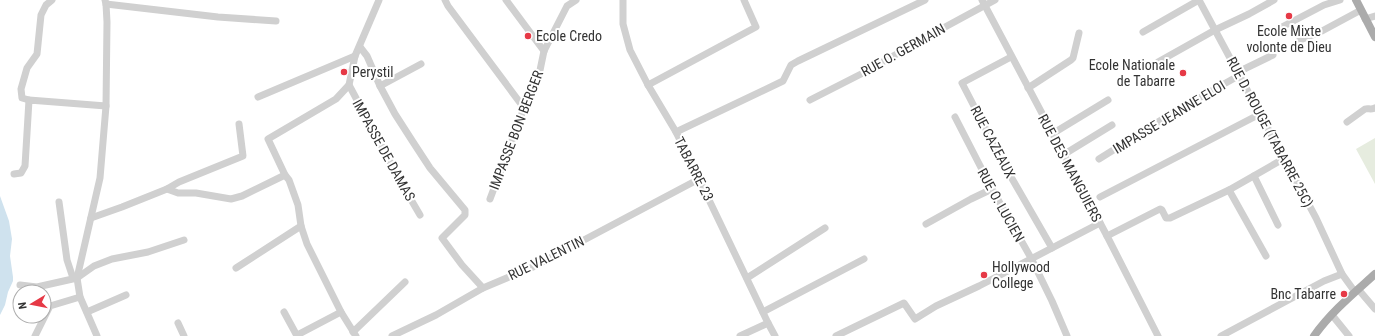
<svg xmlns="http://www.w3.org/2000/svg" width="1375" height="336" font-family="'Roboto Condensed',sans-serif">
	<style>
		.green { fill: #e6ecdf }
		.water { fill: #cfe2ee }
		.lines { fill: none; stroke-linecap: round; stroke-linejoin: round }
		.minor { stroke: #d0d0d0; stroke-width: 7 }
		.major { stroke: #ababab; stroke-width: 8 }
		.poi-dot { fill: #e63946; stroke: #fff; stroke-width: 1.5 }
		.labels { text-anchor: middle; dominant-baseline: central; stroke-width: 4; stroke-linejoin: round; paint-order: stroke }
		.poi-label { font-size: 14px; fill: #333; stroke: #fff; text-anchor: start }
		.street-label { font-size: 14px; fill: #333; stroke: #fff }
	</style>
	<rect width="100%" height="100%" fill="#fff"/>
	<polygon class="green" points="1375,138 1375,184 1356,149"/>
	<polygon class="water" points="0,196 9,221 12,239 10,256 13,277 13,281 8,292 5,305 0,315"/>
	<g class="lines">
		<g class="minor">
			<polyline points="445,0 448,6 524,108"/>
			<polyline points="506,0 544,51"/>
			<polyline points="623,0 623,24 630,50 648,85 676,132 699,179 768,323 775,336"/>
			<polyline points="982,0 1107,236 1158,336"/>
			<polyline points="1274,0 1249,14 1215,30 1316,218 1342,274 1355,292"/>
			<polyline points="106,4 218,17 276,21"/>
			<polyline points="1365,19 1375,16"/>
			<polyline points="1280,28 1324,5 1340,0"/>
			<polyline points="1143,32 1199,0"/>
			<polyline points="1300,40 1322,31 1361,10"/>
			<polyline points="360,47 367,56 380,86 395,114 413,142 430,168 465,210 465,215 442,238 462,265 483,288"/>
			<polyline points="1011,57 962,83 1007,170 1052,248"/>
			<polyline points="1158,62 1215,30 1199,0"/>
			<polyline points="1238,72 1273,55"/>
			<polyline points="349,85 403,186 420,215"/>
			<polyline points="648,85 756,27 744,0"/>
			<polyline points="380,86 421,64"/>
			<polyline points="1028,88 1071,60 1073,58 1079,33"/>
			<polyline points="258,97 355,56"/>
			<polyline points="29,100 22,98 21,89 27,68 37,54 41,15 46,5 52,0"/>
			<polyline points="810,100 863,73 934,33 995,0"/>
			<polyline points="955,117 992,189 1031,258 1052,301 1067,336"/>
			<path d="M1347 122 1365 109C1368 108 1371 110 1375 108"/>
			<polyline points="676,132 783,81 791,65 798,61 925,0"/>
			<polyline points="1052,134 1108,100"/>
			<polyline points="1063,155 1112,125"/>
			<polyline points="1099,159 1174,112 1240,75"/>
			<polyline points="14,174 21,173 25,166 29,100 106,106"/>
			<polyline points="1254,176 1278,225"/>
			<polyline points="167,189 179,182 243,156 239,124"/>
			<polyline points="1229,190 1266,256"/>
			<polyline points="1100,197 1260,114"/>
			<polyline points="490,199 524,108 539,75 544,51 567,6 576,0"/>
			<polyline points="59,202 67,260 73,278"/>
			<polyline points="91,218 122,207 167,189 178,193 196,193 231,199 242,196 285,175"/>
			<polyline points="926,224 971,199 992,189"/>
			<polyline points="1107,236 1160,209 1162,210 1166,218 1170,218 1229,190 1285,158"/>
			<polyline points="236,268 301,226"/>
			<polyline points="747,278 825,228"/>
			<polyline points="20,285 37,287 77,278 94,266 112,259 148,252 184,240"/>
			<polyline points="1358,289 1375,309"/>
			<polyline points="87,312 126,295"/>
			<polyline points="284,312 296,334 299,334 341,312"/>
			<polyline points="763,312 864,259"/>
			<polyline points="1332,315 1349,336"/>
			<polyline points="178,323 184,336"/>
			<polyline points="353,332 405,282"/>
			<polyline points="35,336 50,306 80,297"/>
			<polyline points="97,336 80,297 77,278 100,178 106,106 107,22 106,4 105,0"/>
			<polyline points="356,336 341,312 307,244 301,226 298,205 289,180 285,175 268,139 336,99 349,85 355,56 379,0"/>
			<polyline points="392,336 436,315 483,288 533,267 699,179"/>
			<polyline points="740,336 768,323"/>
			<polyline points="836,336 904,303 915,319 936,306 979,286 1100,223"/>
			<polyline points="1221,336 1324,281 1342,274"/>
		</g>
		<g class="major">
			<polyline points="1356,0 1375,37"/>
			<path d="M1314 336C1331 312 1354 293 1375 274"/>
		</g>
	</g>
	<g class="poi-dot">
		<circle cx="1289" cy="16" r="4"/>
		<circle cx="528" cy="36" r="4"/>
		<circle cx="344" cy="72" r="4"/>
		<circle cx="1183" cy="73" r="4"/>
		<circle cx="984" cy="275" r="4"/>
		<circle cx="1344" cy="294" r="4"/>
	</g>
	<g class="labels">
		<g class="poi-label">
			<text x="1289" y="31" text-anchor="middle">Ecole Mixte<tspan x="1289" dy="16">volonte de Dieu</tspan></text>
			<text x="536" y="36">Ecole Credo</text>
			<text x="1175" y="65" text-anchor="end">Ecole Nationale<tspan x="1175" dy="16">de Tabarre</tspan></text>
			<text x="352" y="72">Perystil</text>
			<text x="992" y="267">Hollywood<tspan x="992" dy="16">College</tspan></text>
			<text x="1336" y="294" text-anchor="end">Bnc Tabarre</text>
		</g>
		<g class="street-label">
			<text transform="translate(903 50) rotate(-29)">RUE O. GERMAIN</text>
			<text transform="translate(1169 117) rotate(-31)">IMPASSE JEANNE ELOI</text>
			<text transform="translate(516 130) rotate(-69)">IMPASSE BON BERGER</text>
			<text transform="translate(1270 132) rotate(62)">RUE D. ROUGE (TABARRE 25C)</text>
			<text transform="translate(993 142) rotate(62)">RUE CAZEAUX</text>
			<text transform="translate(384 150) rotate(61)">IMPASSE DE DAMAS</text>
			<text transform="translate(1070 168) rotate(62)">RUE DES MANGUIERS</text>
			<text transform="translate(694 169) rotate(63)">TABARRE 23</text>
			<text transform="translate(1001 205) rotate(61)">RUE O. LUCIEN</text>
			<text transform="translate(546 258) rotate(-26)">RUE VALENTIN</text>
		</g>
	</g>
	<g transform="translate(32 304) rotate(260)"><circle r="19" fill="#ffffff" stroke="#adadad"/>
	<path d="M0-3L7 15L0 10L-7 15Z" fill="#e63946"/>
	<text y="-6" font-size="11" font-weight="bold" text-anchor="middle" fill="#333333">N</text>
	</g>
</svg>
